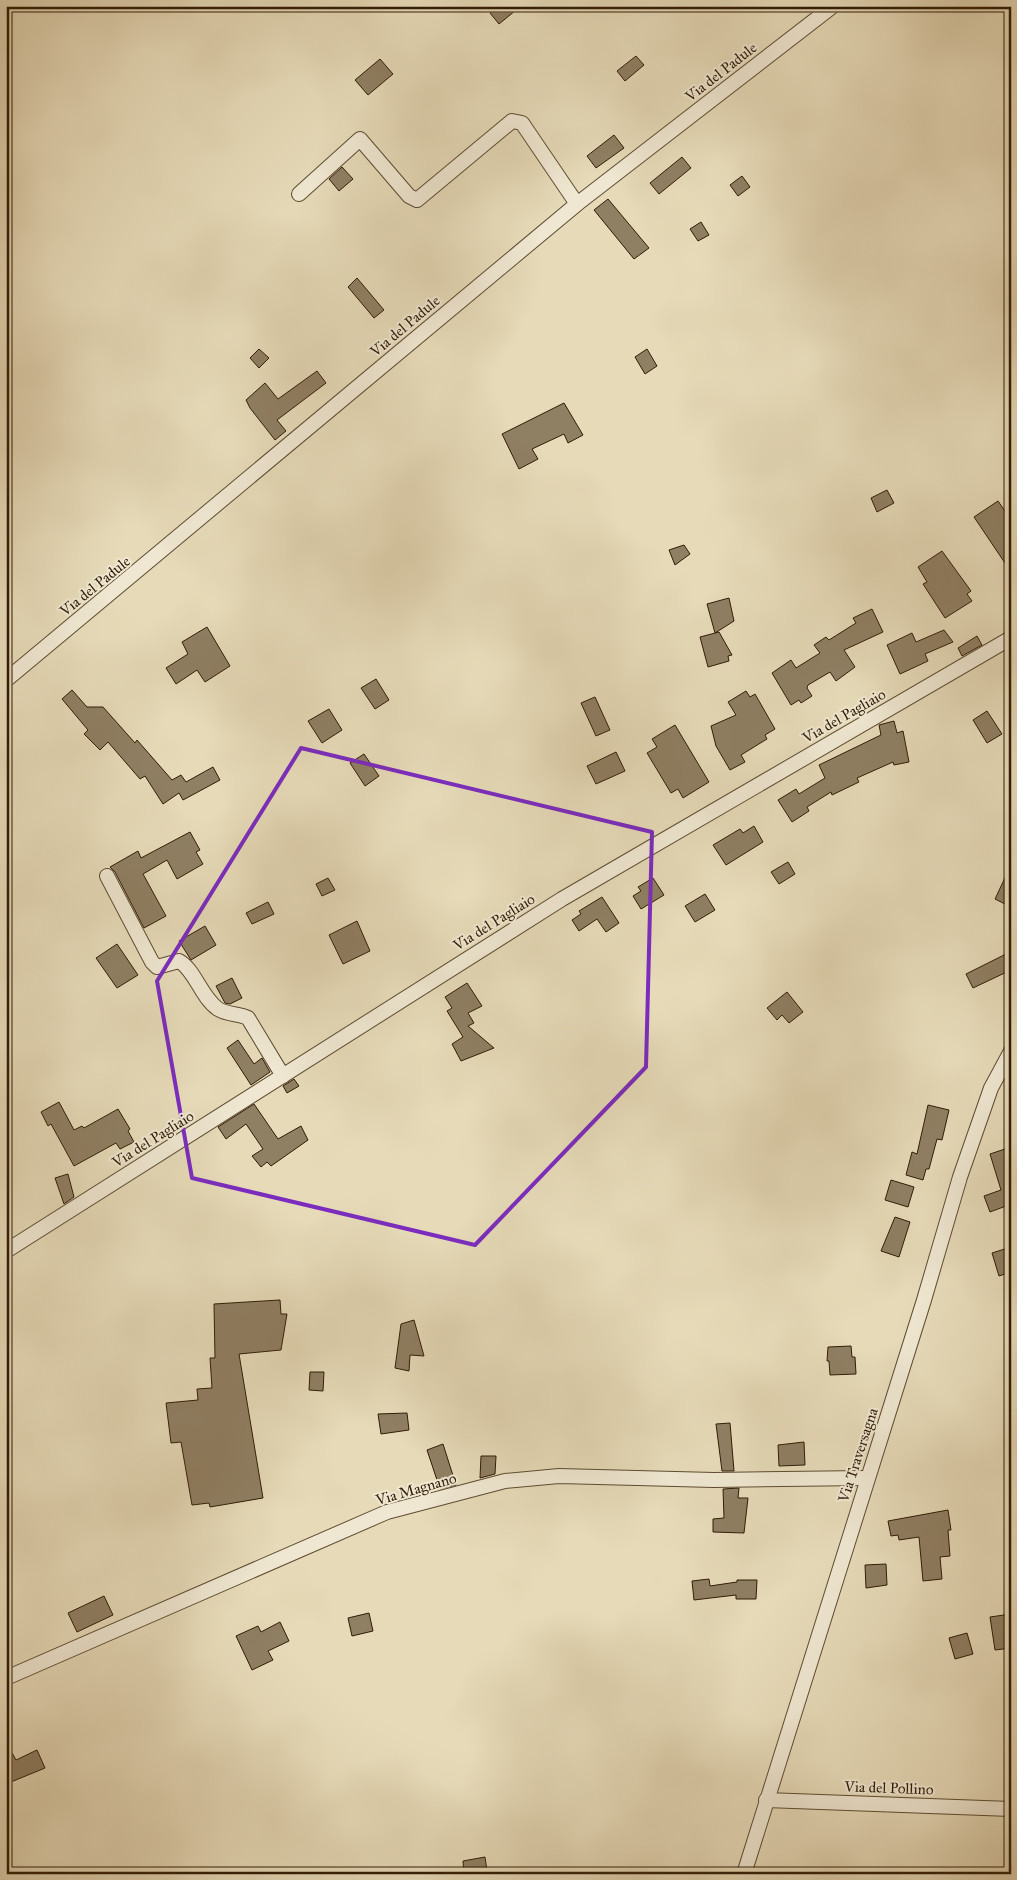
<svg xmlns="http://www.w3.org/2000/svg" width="1017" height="1880" font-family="'IM FELL Great Primer',serif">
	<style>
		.building { fill: #8f7f63; stroke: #301c06 }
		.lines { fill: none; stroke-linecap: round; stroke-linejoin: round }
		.minor-casing { stroke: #5e4c32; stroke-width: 16 }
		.minor { stroke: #efe7d1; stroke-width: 14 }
		.marked { fill: none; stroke: #7b2cbf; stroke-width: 4; stroke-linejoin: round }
		.labels { text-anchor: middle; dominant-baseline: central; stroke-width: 4; stroke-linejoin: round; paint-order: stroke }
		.street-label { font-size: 15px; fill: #301c06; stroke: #efe7d1 }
	</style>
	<rect width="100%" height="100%" fill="#e6dab8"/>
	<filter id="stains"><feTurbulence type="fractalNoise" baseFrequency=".004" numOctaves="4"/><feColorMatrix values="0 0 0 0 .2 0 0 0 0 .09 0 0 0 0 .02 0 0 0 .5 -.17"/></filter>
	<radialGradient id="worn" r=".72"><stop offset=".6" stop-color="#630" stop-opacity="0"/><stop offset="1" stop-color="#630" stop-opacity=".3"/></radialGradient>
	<g class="building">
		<polygon points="498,6 521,6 499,24 490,13"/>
		<polygon points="636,56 644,65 625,81 617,71"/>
		<polygon points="380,59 393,74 368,95 355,80"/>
		<polygon points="614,135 624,148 596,168 587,156"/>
		<polygon points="682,157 691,168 659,194 650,183"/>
		<polygon points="342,167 353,179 339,191 329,179"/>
		<polygon points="742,176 750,187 738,196 730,185"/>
		<polygon points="608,199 649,248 634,259 594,210"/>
		<polygon points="701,222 709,235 698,241 690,229"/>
		<polygon points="357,278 384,310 374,318 348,287"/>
		<polygon points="259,349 269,358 259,368 250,358"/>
		<polygon points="647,349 657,366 645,374 635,357"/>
		<polygon points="317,371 326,383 277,420 286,431 275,440 250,408 246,400 265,383 278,399"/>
		<polygon points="564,403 583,435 568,443 564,434 532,449 538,459 519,469 502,434"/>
		<polygon points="887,490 894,503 877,512 871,498"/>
		<polygon points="998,501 1011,520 1011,572 974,517"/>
		<polygon points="684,545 690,554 675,565 669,550"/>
		<polygon points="942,551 971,591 967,594 972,601 945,618 923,584 927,582 918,567"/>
		<polygon points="729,598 734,621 715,633 707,604"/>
		<polygon points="872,609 883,632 844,650 855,667 836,681 830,672 808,685 807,688 812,696 801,703 799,700 791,705 772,673 791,660 796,668 820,653 814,645 826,637 829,640 856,623 853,618"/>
		<polygon points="207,627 230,666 205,682 197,670 176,684 166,668 188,654 182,642"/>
		<polygon points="944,630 953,642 925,654 928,661 900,674 887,645 912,633 916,642"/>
		<polygon points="719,632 732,655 728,656 729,661 708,667 700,637"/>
		<polygon points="977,636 982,645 962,656 958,648"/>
		<polygon points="376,679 389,700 375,709 361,688"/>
		<polygon points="72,690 87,707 103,707 135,743 137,740 172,780 181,775 186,782 213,767 220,780 183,800 179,793 163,804 145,776 140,779 108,742 100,750 84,734 88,730 62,699"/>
		<polygon points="746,691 750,697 755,694 775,729 765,735 767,739 741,755 745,762 730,770 716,746 711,726 736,715 728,702"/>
		<polygon points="595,697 610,730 596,736 581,703"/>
		<polygon points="329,709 342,730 322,743 308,721"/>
		<polygon points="987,711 1002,734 987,743 973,720"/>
		<polygon points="894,721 897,733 903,731 909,762 894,765 893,762 857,778 859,782 832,795 831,792 807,807 809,811 792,822 778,800 796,789 799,794 825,778 819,765 881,735 879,725"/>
		<polygon points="675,725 709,782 683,798 678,789 671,793 647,753 657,747 652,739"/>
		<polygon points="616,752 625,771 596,784 587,766"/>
		<polygon points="364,754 379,776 365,786 350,763"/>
		<polygon points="754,826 763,842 726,865 713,845 740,829 743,833"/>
		<polygon points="190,832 200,850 196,852 203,864 177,879 167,860 143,874 166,916 144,928 115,872 110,867 138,851 141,858"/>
		<polygon points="788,862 795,874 779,884 771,872"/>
		<polygon points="1011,865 1011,907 995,899"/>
		<polygon points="328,878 335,890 322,896 316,884"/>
		<polygon points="653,878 664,895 641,909 633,896 641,891 638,887"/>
		<polygon points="705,894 715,910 695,922 685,906"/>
		<polygon points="602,897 619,923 606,932 597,919 579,931 572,920 581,914 579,911"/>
		<polygon points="268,902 274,914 252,924 246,913"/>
		<polygon points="357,921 370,951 343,964 329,935"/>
		<polygon points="205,926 216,945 191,960 179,941"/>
		<polygon points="117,944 138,975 117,988 96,958"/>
		<polygon points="1006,954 1011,964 1011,970 973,988 966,974"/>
		<polygon points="232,978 242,998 230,1004 225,1003 216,986"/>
		<polygon points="467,983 482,1006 468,1013 474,1023 468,1026 494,1048 461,1061 452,1044 463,1037 447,1011 452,1008 445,997"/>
		<polygon points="787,992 803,1012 789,1023 782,1015 777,1020 767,1008"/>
		<polygon points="238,1040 254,1064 262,1058 270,1072 251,1085 227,1048"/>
		<polygon points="294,1079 299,1086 287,1093 283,1086"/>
		<polygon points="59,1102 74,1130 82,1126 84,1128 118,1109 130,1129 128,1131 134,1142 120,1149 116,1143 74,1166 51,1124 48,1126 41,1112"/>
		<polygon points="254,1104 278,1139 301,1126 308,1140 271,1166 267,1162 261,1167 252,1156 263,1149 246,1124 226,1139 218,1127"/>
		<polygon points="928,1105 949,1110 942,1140 937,1139 929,1169 926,1169 923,1180 906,1175 912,1152 917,1154"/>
		<polygon points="1011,1147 1011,1210 1007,1210 1006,1206 990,1212 984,1196 1001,1190 990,1154"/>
		<polygon points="68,1174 74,1197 64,1204 55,1178"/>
		<polygon points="891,1180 914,1187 908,1207 885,1200"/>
		<polygon points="895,1217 910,1222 899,1257 881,1251"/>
		<polygon points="1011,1247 1011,1272 999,1276 992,1253"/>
		<polygon points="280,1300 281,1314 287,1314 281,1350 239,1354 263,1498 210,1507 209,1503 192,1505 181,1442 171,1443 166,1403 198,1400 197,1389 212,1388 210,1358 215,1358 214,1304"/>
		<polygon points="414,1320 424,1356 410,1355 409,1371 395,1368 401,1324"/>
		<polygon points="851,1346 852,1357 855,1357 856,1374 830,1375 829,1361 827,1361 828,1347"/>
		<polygon points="310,1372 324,1372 323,1391 309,1390"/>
		<polygon points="407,1413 409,1430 381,1434 378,1414"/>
		<polygon points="730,1423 734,1471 722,1471 716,1424"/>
		<polygon points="804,1442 805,1465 779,1466 778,1445"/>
		<polygon points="443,1444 456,1485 440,1489 427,1450"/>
		<polygon points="481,1456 496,1456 495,1474 480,1478"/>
		<polygon points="739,1488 738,1498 748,1498 744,1533 713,1532 713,1519 724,1518 723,1489"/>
		<polygon points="948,1510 951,1530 948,1530 950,1556 940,1557 942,1579 923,1581 919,1537 899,1540 898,1535 891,1536 888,1521"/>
		<polygon points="886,1564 887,1585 866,1588 865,1565"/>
		<polygon points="709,1579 710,1586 737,1582 737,1580 757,1580 756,1599 736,1599 736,1595 694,1600 692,1581"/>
		<polygon points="104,1596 113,1615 77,1632 68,1613"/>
		<polygon points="369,1613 373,1631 352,1636 348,1618"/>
		<polygon points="1011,1614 1011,1648 995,1650 990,1617"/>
		<polygon points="280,1622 289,1641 268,1651 273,1660 252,1670 236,1636 258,1626 261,1632"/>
		<polygon points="967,1633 973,1654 955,1659 949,1638"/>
		<polygon points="6,1742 16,1760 37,1750 45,1768 11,1782 6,1774"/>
		<polygon points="485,1857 487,1871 464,1874 463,1861"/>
	</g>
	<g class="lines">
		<g class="minor-casing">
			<g id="minor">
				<polyline points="299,194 360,139 409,196 417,200 512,121 522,123 577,204"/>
				<polyline points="6,680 577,204 833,6"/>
				<path d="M107 876 152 962 157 967 179 961C195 970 201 997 218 1009 228 1015 238 1013 248 1018L283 1076"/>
				<polyline points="6,1251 562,899 1011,638"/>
				<polyline points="6,1678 387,1512 505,1481 559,1476 714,1480 866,1478"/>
				<polyline points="766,1800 1011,1809"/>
				<polyline points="744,1874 924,1300 960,1177 991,1088 1011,1051"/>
			</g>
		</g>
		<use href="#minor" class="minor"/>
	</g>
	<path class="marked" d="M301 748 652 832 646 1067 475 1245 192 1178 157 981Z"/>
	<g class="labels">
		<g class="street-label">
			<text transform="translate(721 72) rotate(-38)">Via del Padule</text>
			<text transform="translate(405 326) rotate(-40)">Via del Padule</text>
			<text transform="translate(95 586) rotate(-39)">Via del Padule</text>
			<text transform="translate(844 716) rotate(-30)">Via del Pagliaio</text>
			<text transform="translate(494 922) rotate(-32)">Via del Pagliaio</text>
			<text transform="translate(153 1139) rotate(-32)">Via del Pagliaio</text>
			<text transform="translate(858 1455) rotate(-72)">Via Traversagna</text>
			<text transform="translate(416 1489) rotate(-16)">Via Magnano</text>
			<text transform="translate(889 1788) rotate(2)">Via del Pollino</text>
		</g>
	</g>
	<rect width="1017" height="1880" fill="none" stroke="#e6dab8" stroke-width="25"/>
	<rect x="8" y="8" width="1002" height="1865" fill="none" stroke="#301c06" stroke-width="2.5"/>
	<rect x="12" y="12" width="992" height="1855" fill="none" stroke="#301c06"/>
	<rect width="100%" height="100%" filter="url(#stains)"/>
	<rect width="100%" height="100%" fill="url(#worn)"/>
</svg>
